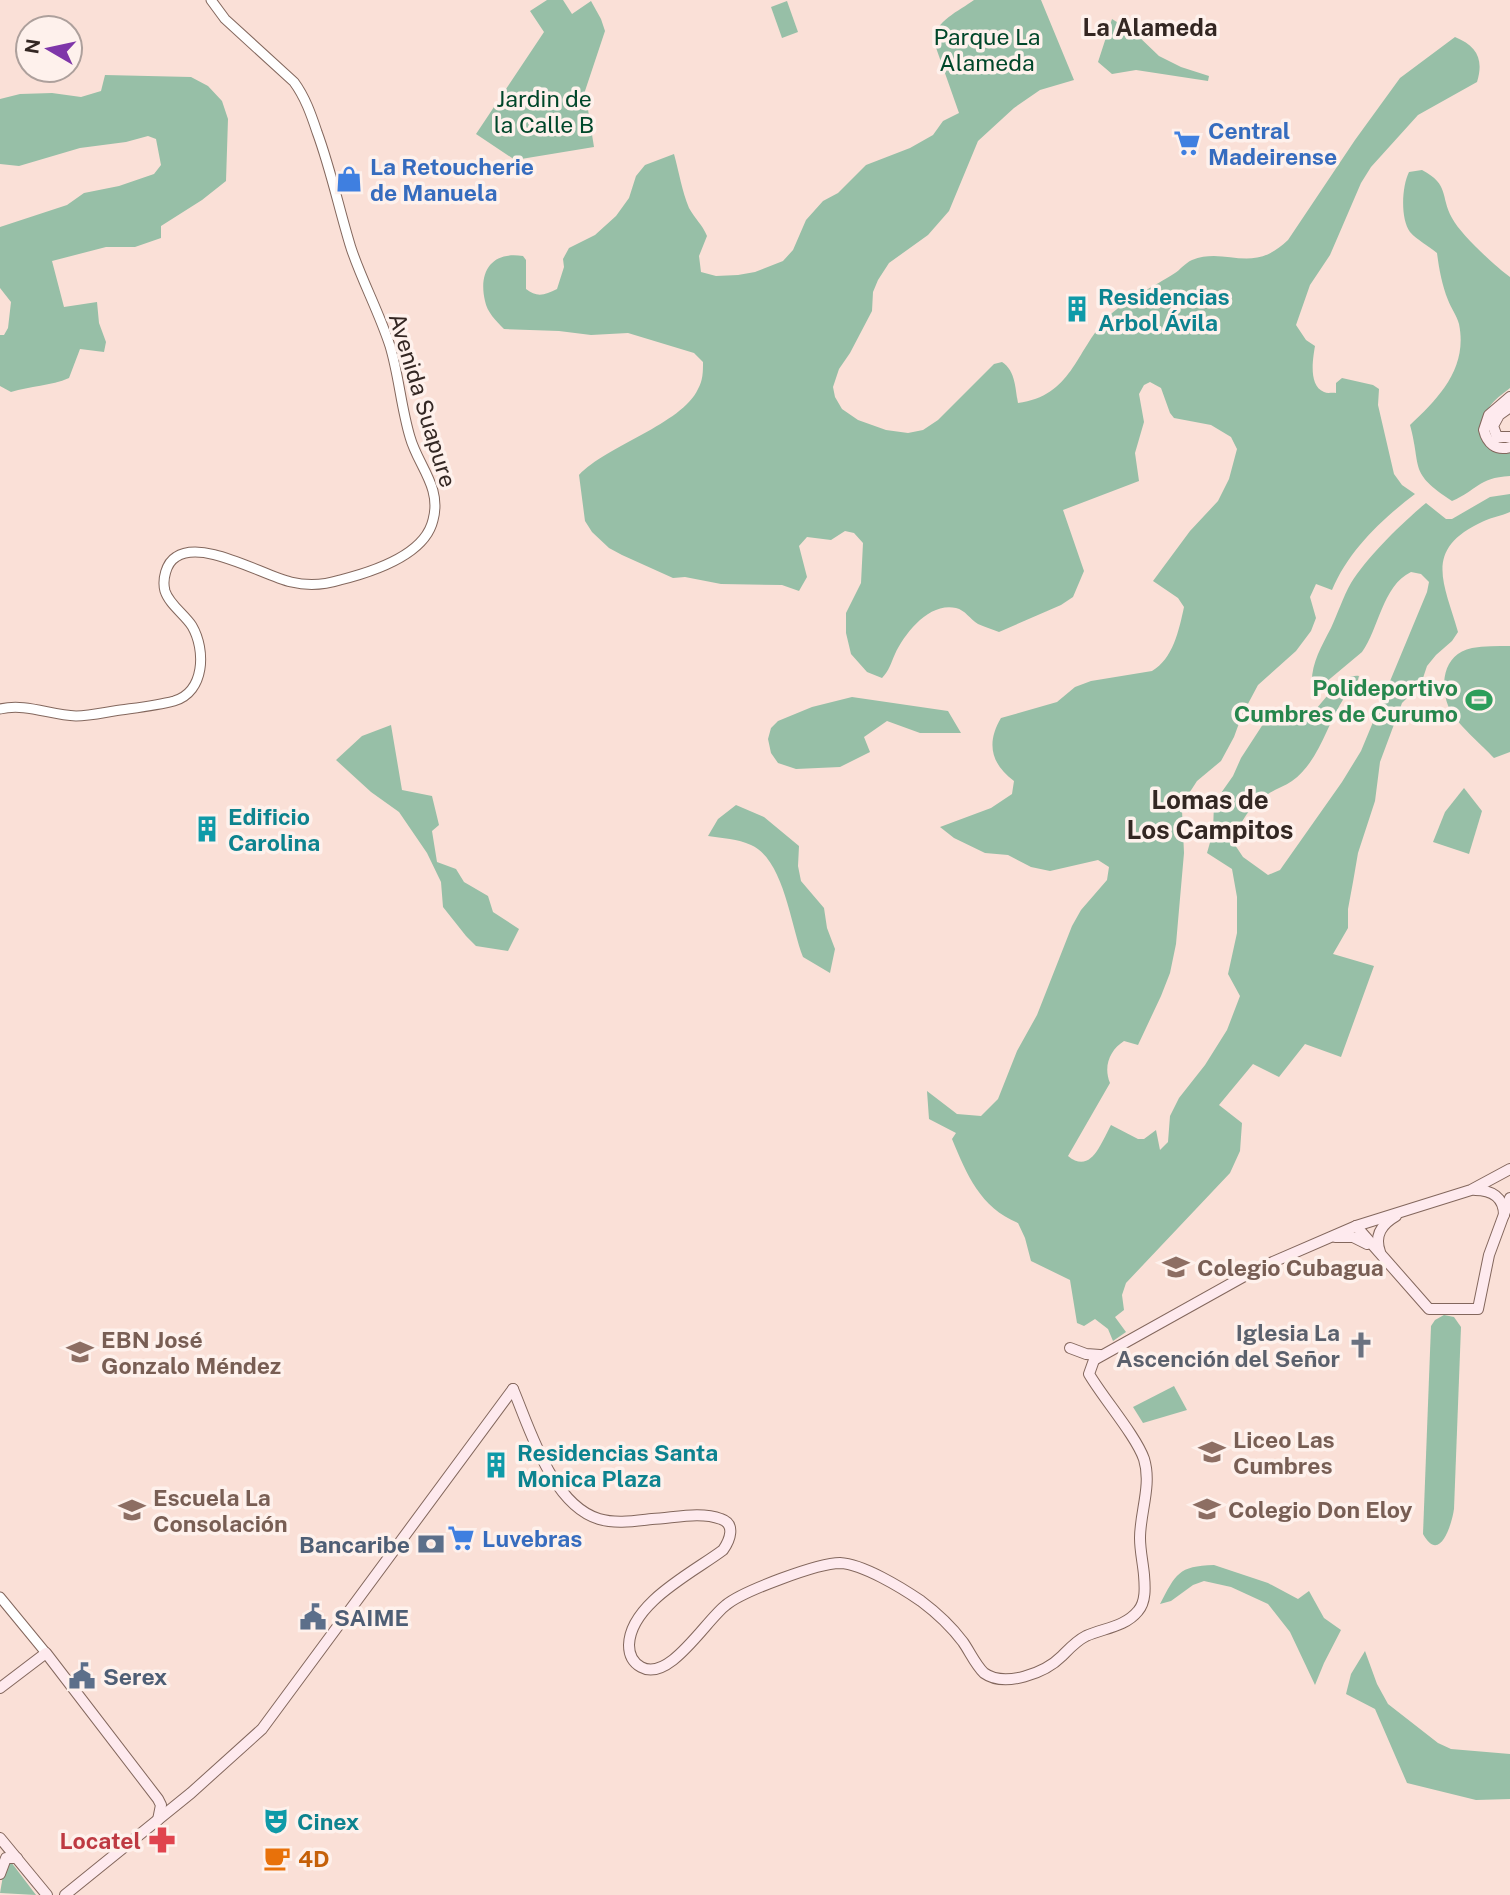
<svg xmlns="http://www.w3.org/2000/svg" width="1510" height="1895" font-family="'Public Sans',sans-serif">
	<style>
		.green { fill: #97bfa7 }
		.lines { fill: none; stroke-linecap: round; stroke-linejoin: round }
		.tertiary-casing { stroke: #83675d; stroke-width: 11 }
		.secondary-casing { stroke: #83675d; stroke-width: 12 }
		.tertiary { stroke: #fff; stroke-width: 9 }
		.secondary { stroke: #feeaee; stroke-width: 10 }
		.labels { text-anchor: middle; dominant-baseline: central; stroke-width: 7; stroke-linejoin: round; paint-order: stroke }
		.park-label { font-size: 23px; fill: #00472a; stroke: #fef1ec }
		.shop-label { font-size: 23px; font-weight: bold; fill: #366cbe; stroke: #fef1ec; text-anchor: start }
		.culture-label { font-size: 23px; font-weight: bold; fill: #0d838f; stroke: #fef1ec; text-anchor: start }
		.street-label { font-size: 23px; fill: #332723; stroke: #fef1ec }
		.leisure-label { font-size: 23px; font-weight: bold; fill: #27864d; stroke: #fef1ec; text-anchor: end }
		.education-label { font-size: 23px; font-weight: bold; fill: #785e54; stroke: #fef1ec; text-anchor: start }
		.worship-label { font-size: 23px; font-weight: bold; fill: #5b616d; stroke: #fef1ec; text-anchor: end }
		.service-label { font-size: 23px; font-weight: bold; fill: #4e5e75; stroke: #fef1ec; text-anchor: start }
		.health-label { font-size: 23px; font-weight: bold; fill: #be3a42; stroke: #fef1ec; text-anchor: end }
		.food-label { font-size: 23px; font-weight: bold; fill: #c56008; stroke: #fef1ec; text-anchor: start }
		.neighbourhood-label { font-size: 24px; font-weight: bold; fill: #332723; stroke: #fef1ec }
		.quarter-label { font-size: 26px; font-weight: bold; fill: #332723; stroke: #fef1ec }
	</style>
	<rect width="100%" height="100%" fill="#fae0d7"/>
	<g class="green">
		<polygon points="547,0 563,0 572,14 591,1 601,19 605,31 585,91 594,147 515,160 476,134 544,32 530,11"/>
		<path d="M974 0H1041L1074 80 1040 90 1014 108 978 141 949 211 928 235 889 263 878 280 873 292 872 311 850 353 839 369 833 387 835 397 842 409 858 420 886 430 908 433 923 430 938 420 994 364 1002 362C1016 371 1015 389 1018 403 1072 396 1075 352 1107 318 1123 301 1155 286 1175 273 1180 270 1185 263 1192 260 1227 246 1251 276 1288 240L1355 140 1400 78 1455 37C1477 46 1484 59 1477 82L1418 115 1371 167 1361 183 1330 255 1310 285 1296 325 1306 340 1315 346C1313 358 1308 386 1324 392 1328 394 1332 392 1336 393V383L1342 378 1373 385 1379 389 1378 405 1394 474 1402 485 1415 494C1381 520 1349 550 1332 590L1316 584 1310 597 1316 618 1311 631 1296 651 1258 685 1242 715 1234 737 1221 761 1197 781 1186 798 1182 810 1184 853 1176 944 1170 973 1161 996 1138 1045 1124 1041C1110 1050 1103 1066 1110 1083L1068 1156C1091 1175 1101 1143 1111 1125L1138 1139H1144L1156 1130 1160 1150 1168 1142 1170 1116 1179 1098 1205 1065 1227 1030 1240 996 1228 974 1237 933V897L1232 869 1207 853 1213 832 1214 803 1233 776 1241 758 1267 718 1271 713 1291 725C1317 724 1332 673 1359 676 1357 686 1350 691 1344 698 1327 724 1319 762 1292 781 1285 786 1275 789 1268 794 1250 805 1240 822 1233 842L1243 857 1268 875 1280 870 1342 782 1361 751 1427 592 1429 582 1421 574 1411 572C1382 586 1379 629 1362 652L1313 693C1308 669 1320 649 1331 628 1338 613 1343 597 1351 583 1367 557 1403 522 1426 503L1446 519H1452L1490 497 1510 494V512C1502 516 1492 517 1484 521 1422 549 1444 582 1458 632L1452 641 1436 655 1427 666 1421 684 1402 703 1380 762 1375 801 1358 853 1353 882 1348 909V928L1333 954 1374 966 1341 1057 1305 1044 1279 1077 1253 1064 1219 1105 1242 1123 1240 1151 1230 1173 1126 1283 1122 1295 1124 1310 1115 1317 1126 1332 1113 1341 1108 1329 1095 1319 1084 1326 1077 1323 1070 1280 1031 1261 1025 1238 1018 1223C980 1207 967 1175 952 1139L956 1133 929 1119 927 1091 957 1114 981 1116 998 1099 1017 1051 1037 1015 1072 926 1081 910 1107 880 1109 867 1098 860 1050 871 1031 867 1008 855 985 853 954 838 940 827 991 808 1012 794 1014 781C991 764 986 743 1001 718L1057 702 1075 687 1091 681 1152 671C1173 659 1179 630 1184 607L1178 598 1153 581 1190 531 1218 501 1229 479 1237 449 1231 437 1211 425 1174 418 1170 413 1161 388 1150 382 1144 385 1139 394 1144 422 1135 453 1139 481 1063 510 1084 571 1073 597 1061 605 999 632C992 629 984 627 978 624 970 619 965 610 956 608 929 602 905 633 895 654 891 663 889 671 882 678L867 672 851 654 846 633V613L861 583 863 543 854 533 845 531 831 540 807 537 799 546 807 577 799 591 782 585 721 584 685 577 673 578 622 555 609 548 592 532 585 521 579 475C606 446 682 424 698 389 703 380 703 372 703 362L694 353 628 333 591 335 559 331 504 329C496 321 487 312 485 301 478 271 492 251 523 256L526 260V289C537 298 545 295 557 289L564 267 563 259 569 248 595 235 616 216 629 198 636 176 645 165 674 154C679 172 682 191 689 208 695 219 702 224 707 236L699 256 701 272 716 276 738 275 755 272 783 261 793 250 806 220 823 201 838 193 866 165 910 148 933 135 943 121 959 113 934 42C933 22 959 11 974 0Z"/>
		<polygon points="787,1 798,32 782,38 771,7"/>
		<polygon points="1112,19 1136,34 1159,56 1181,67 1209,76 1208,81 1136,70 1112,74 1098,62"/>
		<path d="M105 75 191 77 208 86 222 101 228 119 226 181 202 200 161 226V238L135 247H106L52 261 64 307 97 302 99 323 106 342 104 352 80 349 69 378C51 386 30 386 11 392L0 386V335H4L8 328 11 302 0 288V227L67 205 84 193 119 186 154 174 161 165 156 139 148 136 126 142 80 148 19 166 0 164V99L20 94 52 93 81 97 101 91Z"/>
		<path d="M1422 170C1450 185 1440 196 1452 218 1461 235 1495 266 1510 277V388C1493 401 1483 409 1482 431L1492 444 1510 450V476C1477 478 1478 490 1452 501 1408 472 1422 469 1410 425 1439 398 1468 368 1459 324 1457 316 1451 308 1448 300 1442 285 1439 269 1437 253 1429 246 1417 240 1410 232 1400 218 1402 186 1409 172Z"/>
		<path d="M1510 646V752L1494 758C1483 746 1456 723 1450 710 1439 687 1442 654 1472 648 1484 646 1498 646 1510 646Z"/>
		<polygon points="852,697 948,711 961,733 920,733 887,721 864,737 870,752 840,767 796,769 778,763 771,753 768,739 771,728 778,721 812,707"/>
		<polygon points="391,725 402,790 432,796 439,825 432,831 437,862 456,869 464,882 488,896 493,912 519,929 508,951 476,946 466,936 443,907 441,882 427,853 399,812 371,792 336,760 362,736"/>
		<polygon points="1464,788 1482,811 1469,854 1433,842 1445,812"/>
		<path d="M736 805 764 817 799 846 798 866 801 881 824 908 827 928 835 949 830 973 803 957C791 927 784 859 751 845 738 839 722 838 708 836L718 819Z"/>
		<path d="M1444 1315 1454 1317 1461 1327 1454 1509C1452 1523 1440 1565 1423 1534L1431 1326 1435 1320Z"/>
		<polygon points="1174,1386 1187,1410 1143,1423 1133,1407"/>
		<path d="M1214 1565 1268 1583 1298 1599 1309 1591 1324 1618 1341 1630 1324 1663 1315 1685 1290 1632 1268 1604 1231 1587 1204 1581 1193 1585 1171 1601 1160 1604C1176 1574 1178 1566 1214 1565Z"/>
		<polygon points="1365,1651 1377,1684 1388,1704 1438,1743 1451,1749 1510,1754 1510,1799 1476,1800 1407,1783 1375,1709 1346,1694 1351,1674"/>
		<polygon points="11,1862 36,1895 0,1893 4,1870"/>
	</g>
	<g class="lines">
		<g class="tertiary-casing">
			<g id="tertiary">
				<path d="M0 709C26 703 50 715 76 716 88 716 102 713 114 711 134 708 155 706 174 701 205 692 206 650 192 626 185 615 169 604 165 591 162 580 166 563 176 557 203 539 262 575 291 582 308 586 324 585 340 580 372 572 425 555 433 520 442 487 418 466 410 437 401 407 399 376 390 346 379 312 362 281 351 248 339 209 331 170 317 132 311 114 305 97 294 82L225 19 211 0"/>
				<polyline points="0,1597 46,1653"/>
			</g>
		</g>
		<g class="secondary-casing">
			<g id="secondary">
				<path d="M1510 397 1489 415 1484 430C1487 443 1496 451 1510 447"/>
				<polyline points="1510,407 1499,415 1493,426 1497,437 1510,437"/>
				<path d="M1475 1190C1491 1190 1504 1197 1504 1215"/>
				<polyline points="1356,1226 1429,1309 1478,1309 1489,1255 1510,1198"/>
				<polyline points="1335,1237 1353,1237 1367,1244"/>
				<path d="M1380 1252C1374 1235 1382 1224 1396 1216"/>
				<polyline points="1070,1348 1086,1354 1100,1355"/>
				<polyline points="1094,1360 1259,1268 1356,1226 1471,1190 1510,1169"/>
				<path d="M513 1389C530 1429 552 1505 599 1519 616 1524 634 1521 652 1519 674 1518 700 1511 721 1519 736 1524 730 1540 723 1550 694 1572 630 1603 629 1645 629 1654 632 1662 641 1667 669 1683 706 1620 726 1605 743 1591 818 1563 840 1563 863 1564 902 1588 921 1601 937 1613 951 1626 963 1642 970 1652 975 1664 984 1673 1005 1688 1045 1673 1062 1656 1069 1649 1076 1641 1086 1636 1104 1628 1125 1627 1138 1611 1146 1602 1145 1587 1144 1575 1143 1563 1140 1551 1140 1538 1140 1512 1152 1485 1144 1459 1136 1436 1103 1398 1089 1374L1094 1360"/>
				<polyline points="0,1688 46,1653 158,1799 161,1805 158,1820"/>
				<polyline points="0,1838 47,1895"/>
				<polyline points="0,1874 6,1858 17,1858"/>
				<polyline points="65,1895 191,1793 262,1729 513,1389"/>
			</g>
		</g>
		<use href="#tertiary" class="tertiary"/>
		<use href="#secondary" class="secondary"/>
	</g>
	<defs>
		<g id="supermarket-bare" transform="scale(2.1)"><path d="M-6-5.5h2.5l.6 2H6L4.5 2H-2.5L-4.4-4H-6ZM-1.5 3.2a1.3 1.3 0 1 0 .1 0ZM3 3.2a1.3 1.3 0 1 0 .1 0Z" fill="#3f7fe0" stroke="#fef1ec" stroke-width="2.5" paint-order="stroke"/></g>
		<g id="shop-bare" transform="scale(2.1)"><path d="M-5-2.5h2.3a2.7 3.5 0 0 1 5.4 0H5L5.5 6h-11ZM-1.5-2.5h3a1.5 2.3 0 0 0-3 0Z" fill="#3f7fe0" stroke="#fef1ec" stroke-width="2.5" paint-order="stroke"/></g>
		<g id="building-bare" transform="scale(2.1)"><path d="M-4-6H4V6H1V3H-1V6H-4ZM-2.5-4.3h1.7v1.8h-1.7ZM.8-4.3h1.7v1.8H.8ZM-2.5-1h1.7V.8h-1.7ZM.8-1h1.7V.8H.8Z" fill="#0f9aa8" stroke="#fef1ec" stroke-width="2.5" paint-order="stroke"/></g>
		<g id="stadium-bare" transform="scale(2.1)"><path d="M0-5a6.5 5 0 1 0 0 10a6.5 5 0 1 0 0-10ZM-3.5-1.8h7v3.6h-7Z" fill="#2e9e5b" stroke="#fef1ec" stroke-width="2.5" paint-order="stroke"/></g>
		<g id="school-bare" transform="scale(2.1)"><path d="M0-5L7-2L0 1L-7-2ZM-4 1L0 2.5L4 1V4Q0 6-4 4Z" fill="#8d6e63" stroke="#fef1ec" stroke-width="2.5" paint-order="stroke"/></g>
		<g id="church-bare" transform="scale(2.1)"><path d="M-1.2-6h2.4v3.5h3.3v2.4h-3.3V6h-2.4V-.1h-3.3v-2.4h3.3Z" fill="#6b7280" stroke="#fef1ec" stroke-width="2.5" paint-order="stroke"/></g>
		<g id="bank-bare" transform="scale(2.1)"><path d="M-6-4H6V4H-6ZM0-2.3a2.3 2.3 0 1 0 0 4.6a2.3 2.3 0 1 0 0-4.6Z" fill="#5c6f8a" stroke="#fef1ec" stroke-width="2.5" paint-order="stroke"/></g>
		<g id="civic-bare" transform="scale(2.1)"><path d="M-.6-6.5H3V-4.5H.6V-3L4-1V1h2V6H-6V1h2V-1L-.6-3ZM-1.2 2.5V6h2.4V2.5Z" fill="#5c6f8a" stroke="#fef1ec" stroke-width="2.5" paint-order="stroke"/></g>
		<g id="theatre-bare" transform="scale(2.1)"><path d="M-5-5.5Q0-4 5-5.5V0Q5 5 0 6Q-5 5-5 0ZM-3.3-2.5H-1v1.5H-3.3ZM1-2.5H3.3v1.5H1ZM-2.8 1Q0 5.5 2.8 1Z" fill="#0f9aa8" stroke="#fef1ec" stroke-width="2.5" paint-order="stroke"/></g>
		<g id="pharmacy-bare" transform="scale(2.1)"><path d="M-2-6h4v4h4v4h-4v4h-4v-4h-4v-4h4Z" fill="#e0444e" stroke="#fef1ec" stroke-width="2.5" paint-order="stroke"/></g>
		<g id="cafe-bare" transform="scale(2.1)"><path d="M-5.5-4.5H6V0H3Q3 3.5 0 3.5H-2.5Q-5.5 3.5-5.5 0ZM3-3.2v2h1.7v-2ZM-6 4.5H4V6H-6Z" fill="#e8710a" stroke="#fef1ec" stroke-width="2.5" paint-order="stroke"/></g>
	</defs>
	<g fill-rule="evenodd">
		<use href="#supermarket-bare" x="1187" y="143"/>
		<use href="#shop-bare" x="349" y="179"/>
		<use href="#building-bare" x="1077" y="309"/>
		<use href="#stadium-bare" x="1479" y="700"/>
		<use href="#building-bare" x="207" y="829"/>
		<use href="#school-bare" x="1176" y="1267"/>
		<use href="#church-bare" x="1361" y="1345"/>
		<use href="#school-bare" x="80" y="1352"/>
		<use href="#school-bare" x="1212" y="1452"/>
		<use href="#building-bare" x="496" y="1465"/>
		<use href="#school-bare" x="1207" y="1509"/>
		<use href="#school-bare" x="132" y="1510"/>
		<use href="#supermarket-bare" x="461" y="1538"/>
		<use href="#bank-bare" x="431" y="1544"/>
		<use href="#civic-bare" x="313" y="1617"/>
		<use href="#civic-bare" x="82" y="1676"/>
		<use href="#theatre-bare" x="276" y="1821"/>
		<use href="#pharmacy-bare" x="162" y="1840"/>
		<use href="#cafe-bare" x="277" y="1858"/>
	</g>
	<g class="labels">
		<g class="park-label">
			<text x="987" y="36">Parque La<tspan x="987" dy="26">Alameda</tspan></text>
			<text x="544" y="98">Jardin de<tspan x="544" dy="26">la Calle B</tspan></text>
		</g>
		<g class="shop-label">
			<text x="1208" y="130">Central<tspan x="1208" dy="26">Madeirense</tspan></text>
			<text x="370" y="166">La Retoucherie<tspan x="370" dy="26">de Manuela</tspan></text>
			<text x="482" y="1538">Luvebras</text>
		</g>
		<g class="culture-label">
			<text x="1098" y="296">Residencias<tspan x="1098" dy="26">Arbol Ávila</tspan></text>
			<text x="228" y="816">Edificio<tspan x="228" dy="26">Carolina</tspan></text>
			<text x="517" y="1452">Residencias Santa<tspan x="517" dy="26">Monica Plaza</tspan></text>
			<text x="297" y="1821">Cinex</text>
		</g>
		<g class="street-label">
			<text transform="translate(423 400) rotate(73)">Avenida Suapure</text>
		</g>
		<g class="leisure-label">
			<text x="1458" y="687">Polideportivo<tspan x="1458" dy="26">Cumbres de Curumo</tspan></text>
		</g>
		<g class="education-label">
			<text x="1197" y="1267">Colegio Cubagua</text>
			<text x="101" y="1339">EBN José<tspan x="101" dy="26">Gonzalo Méndez</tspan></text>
			<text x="1233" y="1439">Liceo Las<tspan x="1233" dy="26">Cumbres</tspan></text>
			<text x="153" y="1497">Escuela La<tspan x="153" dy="26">Consolación</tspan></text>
			<text x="1228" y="1509">Colegio Don Eloy</text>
		</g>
		<g class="worship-label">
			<text x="1340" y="1332">Iglesia La<tspan x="1340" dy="26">Ascención del Señor</tspan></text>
		</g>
		<g class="service-label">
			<text x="410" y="1544" text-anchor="end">Bancaribe</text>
			<text x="334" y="1617">SAIME</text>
			<text x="103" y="1676">Serex</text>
		</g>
		<g class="health-label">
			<text x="141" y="1840">Locatel</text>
		</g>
		<g class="food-label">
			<text x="298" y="1858">4D</text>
		</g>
		<g class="neighbourhood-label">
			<text x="1150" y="27">La Alameda</text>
		</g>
		<g class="quarter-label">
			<text x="1210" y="799">Lomas de<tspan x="1210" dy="30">Los Campitos</tspan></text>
		</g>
	</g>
	<g transform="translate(49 49) rotate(279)"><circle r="33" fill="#fef1ec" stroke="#ada09c" stroke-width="2"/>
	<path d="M0-5L12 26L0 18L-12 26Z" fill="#7f36a9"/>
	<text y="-10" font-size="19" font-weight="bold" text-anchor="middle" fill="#332723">N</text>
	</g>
</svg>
